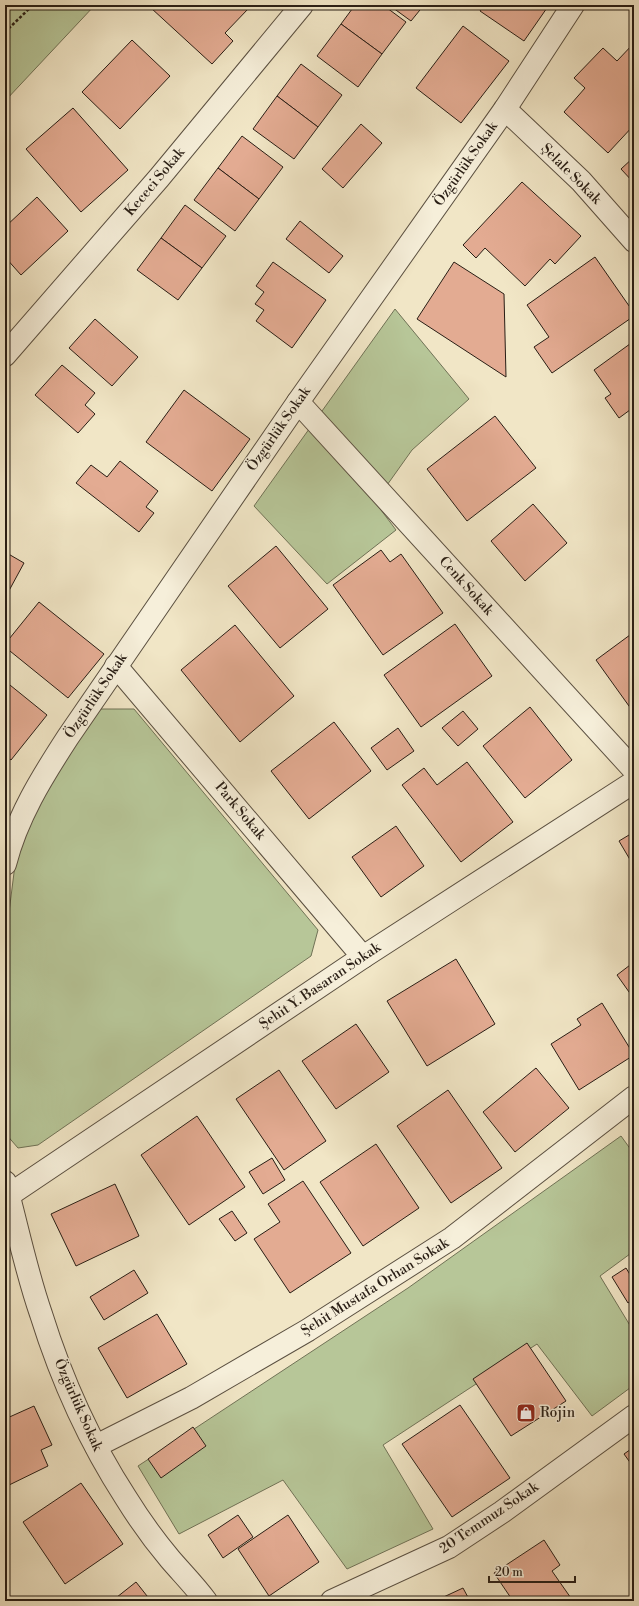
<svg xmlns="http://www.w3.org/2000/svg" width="639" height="1606" font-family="'Libre Bodoni',serif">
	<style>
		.green { fill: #b7c698; stroke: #707256 }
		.building { fill: #e3ab92; stroke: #291e15 }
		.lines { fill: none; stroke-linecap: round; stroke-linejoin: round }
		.minor-casing { stroke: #5b5041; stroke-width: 24 }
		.path { stroke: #291e15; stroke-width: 2.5; stroke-dasharray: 3 2; stroke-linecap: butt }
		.minor { stroke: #f6efda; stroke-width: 22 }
		.labels { text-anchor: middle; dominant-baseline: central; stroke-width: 3; stroke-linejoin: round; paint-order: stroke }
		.street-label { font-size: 14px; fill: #291e15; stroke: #f6efda }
		.poi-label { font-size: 14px; fill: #291e15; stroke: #f6efda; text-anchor: start }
	</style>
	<rect width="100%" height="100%" fill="#f1e6c6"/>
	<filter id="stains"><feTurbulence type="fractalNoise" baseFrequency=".005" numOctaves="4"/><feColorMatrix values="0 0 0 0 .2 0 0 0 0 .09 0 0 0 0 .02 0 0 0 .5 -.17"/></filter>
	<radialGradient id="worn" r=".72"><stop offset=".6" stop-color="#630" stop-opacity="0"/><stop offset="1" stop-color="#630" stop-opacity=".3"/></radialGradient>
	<g class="green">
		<polygon points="5,5 95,5 5,101"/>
		<polygon points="395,309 469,399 412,450 375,502 396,530 327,584 254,506"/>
		<polygon points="98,709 134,709 318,930 311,956 38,1145 18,1148 5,1133 5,944 16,857 58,763"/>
		<polygon points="621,1136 634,1154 634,1251 600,1276 634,1332 634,1385 592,1416 537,1344 383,1445 433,1529 347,1569 283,1480 179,1534 138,1466 408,1288"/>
	</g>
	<g class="building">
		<polygon points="154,5 244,5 248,9 225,33 233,41 212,64 151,8"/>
		<polygon points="355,5 383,5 406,22 382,54 341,24"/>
		<polygon points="389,5 424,5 411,21"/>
		<polygon points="484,5 549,5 524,41 480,11"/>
		<polygon points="341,24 382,54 358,87 317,56"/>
		<polygon points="463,26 509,61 461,123 416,88"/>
		<polygon points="132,40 170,76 120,129 82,92"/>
		<polygon points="634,43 634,125 608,153 564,112 585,88 574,78 603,48 617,61"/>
		<polygon points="301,64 342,95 318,127 277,96"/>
		<polygon points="277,96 318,127 294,159 253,129"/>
		<polygon points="73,108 128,170 81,212 26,149"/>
		<polygon points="361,124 382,143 343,188 322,169"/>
		<polygon points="242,136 283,167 259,199 218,168"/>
		<polygon points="634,157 634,183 621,169"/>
		<polygon points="218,168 259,199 235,231 194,200"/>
		<polygon points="522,182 581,236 555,264 550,259 525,286 485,248 476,258 463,245"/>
		<polygon points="37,197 68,231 21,275 5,257 5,227"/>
		<polygon points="185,205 226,236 202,268 161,238"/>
		<polygon points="300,221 343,256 329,273 286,239"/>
		<polygon points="161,238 202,268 178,300 137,270"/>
		<polygon points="595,257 634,313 634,316 552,373 534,347 549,337 527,305"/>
		<polygon points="273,262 326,300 292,348 256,321 264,310 255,304 264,292 256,286"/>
		<polygon points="454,262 504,294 506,377 417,319"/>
		<polygon points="95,319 138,357 112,386 69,348"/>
		<polygon points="634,341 634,407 619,418 605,398 611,394 594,370"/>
		<polygon points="62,365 95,393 85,405 95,414 78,433 35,395"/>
		<polygon points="184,390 250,439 212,491 146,442"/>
		<polygon points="495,416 536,468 467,521 427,469"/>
		<polygon points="120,461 158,491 146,507 154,513 139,532 76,483 91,465 107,477"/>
		<polygon points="533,504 567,543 525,581 491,541"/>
		<polygon points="276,546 328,609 280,648 228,586"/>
		<polygon points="381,550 390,562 401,554 443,613 383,655 333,585"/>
		<polygon points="5,552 24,563 5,598"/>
		<polygon points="39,602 104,654 68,698 5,647 5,644"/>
		<polygon points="455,624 492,676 421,727 384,675"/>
		<polygon points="235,625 294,696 240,742 181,670"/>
		<polygon points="634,632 634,713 596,660"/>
		<polygon points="5,681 47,715 11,760 5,755"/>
		<polygon points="530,707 572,760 525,798 483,746"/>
		<polygon points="463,711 478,729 458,746 442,728"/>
		<polygon points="334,722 371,771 309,819 271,771"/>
		<polygon points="398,728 414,751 387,770 371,748"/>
		<polygon points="467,762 513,822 461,862 402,785 424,768 437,785"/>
		<polygon points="396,826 424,866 381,897 352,857"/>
		<polygon points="634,832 634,862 632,863 619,841"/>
		<polygon points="456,959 495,1024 427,1066 387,1001"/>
		<polygon points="634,962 634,999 617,975"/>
		<polygon points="602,1003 634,1055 579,1090 551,1044 581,1025 577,1019"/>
		<polygon points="356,1024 389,1072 336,1109 302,1061"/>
		<polygon points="536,1068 569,1108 515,1152 483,1112"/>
		<polygon points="279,1070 326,1141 284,1170 236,1099"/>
		<polygon points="448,1090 502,1168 451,1203 397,1126"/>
		<polygon points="197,1116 245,1187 189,1225 141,1155"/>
		<polygon points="376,1144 419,1208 363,1246 320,1182"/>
		<polygon points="272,1158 285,1180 263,1194 249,1172"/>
		<polygon points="303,1181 351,1253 290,1293 254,1239 280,1222 268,1204"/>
		<polygon points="115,1184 139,1236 76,1266 51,1214"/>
		<polygon points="232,1211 247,1233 235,1241 219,1219"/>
		<polygon points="626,1268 634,1281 634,1299 628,1303 612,1277"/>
		<polygon points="134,1270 148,1293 104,1320 90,1297"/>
		<polygon points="157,1314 187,1364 127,1398 98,1348"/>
		<polygon points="527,1343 566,1401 511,1436 473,1379"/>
		<polygon points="460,1405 510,1478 452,1517 402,1444"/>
		<polygon points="34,1406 52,1445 41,1450 48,1466 5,1487 5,1419"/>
		<polygon points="193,1427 206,1446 161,1478 148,1459"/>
		<polygon points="634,1447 634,1468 624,1454"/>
		<polygon points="81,1483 123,1544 65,1584 23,1522"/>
		<polygon points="238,1515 253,1537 223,1558 208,1535"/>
		<polygon points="288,1515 319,1562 269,1596 238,1549"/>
		<polygon points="544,1540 560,1565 552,1571 573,1601 513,1601 494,1573"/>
		<polygon points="136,1582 151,1601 112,1601"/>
		<polygon points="463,1588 470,1601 435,1601"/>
	</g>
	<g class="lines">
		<g class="minor-casing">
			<g id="minor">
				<polyline points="505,109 581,181 634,241"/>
				<polyline points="5,355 159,178 302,5"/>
				<polyline points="298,402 634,770"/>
				<polyline points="116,666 363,957"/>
				<path d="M5 864C17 817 42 777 68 737L298 402 505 109 573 5"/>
				<path d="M5 1182C17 1226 26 1271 41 1314 61 1378 89 1441 126 1498 139 1519 154 1540 170 1559 182 1573 195 1586 206 1601"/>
				<polyline points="9,1195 363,957 634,782"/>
				<polyline points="96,1446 191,1398 308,1330 452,1238 634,1097"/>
				<polyline points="332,1601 449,1547 502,1512 634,1416"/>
			</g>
		</g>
		<polyline class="path" points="5,32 33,5"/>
		<use href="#minor" class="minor"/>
	</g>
	<defs>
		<g id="shop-square" transform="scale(1)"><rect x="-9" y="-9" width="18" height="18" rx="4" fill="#8f2418" stroke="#f6efda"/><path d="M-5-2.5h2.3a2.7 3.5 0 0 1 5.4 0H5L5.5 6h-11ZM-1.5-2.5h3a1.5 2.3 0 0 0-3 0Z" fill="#fff"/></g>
	</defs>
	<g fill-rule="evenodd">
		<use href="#shop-square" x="526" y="1413"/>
	</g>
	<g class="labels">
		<g class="street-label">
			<text transform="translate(466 164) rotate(-55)">Özgürlük Sokak</text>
			<text transform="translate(571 174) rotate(45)">Şelale Sokak</text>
			<text transform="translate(155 182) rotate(-50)">Kececi Sokak</text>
			<text transform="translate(279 429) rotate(-55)">Özgürlük Sokak</text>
			<text transform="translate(466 586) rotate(48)">Cenk Sokak</text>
			<text transform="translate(96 696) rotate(-56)">Özgürlük Sokak</text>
			<text transform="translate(240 811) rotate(50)">Park Sokak</text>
			<text transform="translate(320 986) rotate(-34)">Şehit Y. Basaran Sokak</text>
			<text transform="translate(375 1287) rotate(-32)">Şehit Mustafa Orhan Sokak</text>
			<text transform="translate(78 1405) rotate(66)">Özgürlük Sokak</text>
			<text transform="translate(489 1518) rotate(-34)">20 Temmuz Sokak</text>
		</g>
		<g class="poi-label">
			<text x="540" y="1413">Rojin</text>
		</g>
	</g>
	<rect width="639" height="1606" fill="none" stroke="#f1e6c6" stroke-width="20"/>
	<rect x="6" y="6" width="627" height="1594" fill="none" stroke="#291e15" stroke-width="2"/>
	<rect x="10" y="10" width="619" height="1586" fill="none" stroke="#291e15"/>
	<path d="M489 1576v6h86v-6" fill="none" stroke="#291e15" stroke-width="2"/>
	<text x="495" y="1576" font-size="12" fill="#291e15" stroke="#f6efda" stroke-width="3" paint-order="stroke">20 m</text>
	<rect width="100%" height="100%" filter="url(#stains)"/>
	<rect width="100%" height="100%" fill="url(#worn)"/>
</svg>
